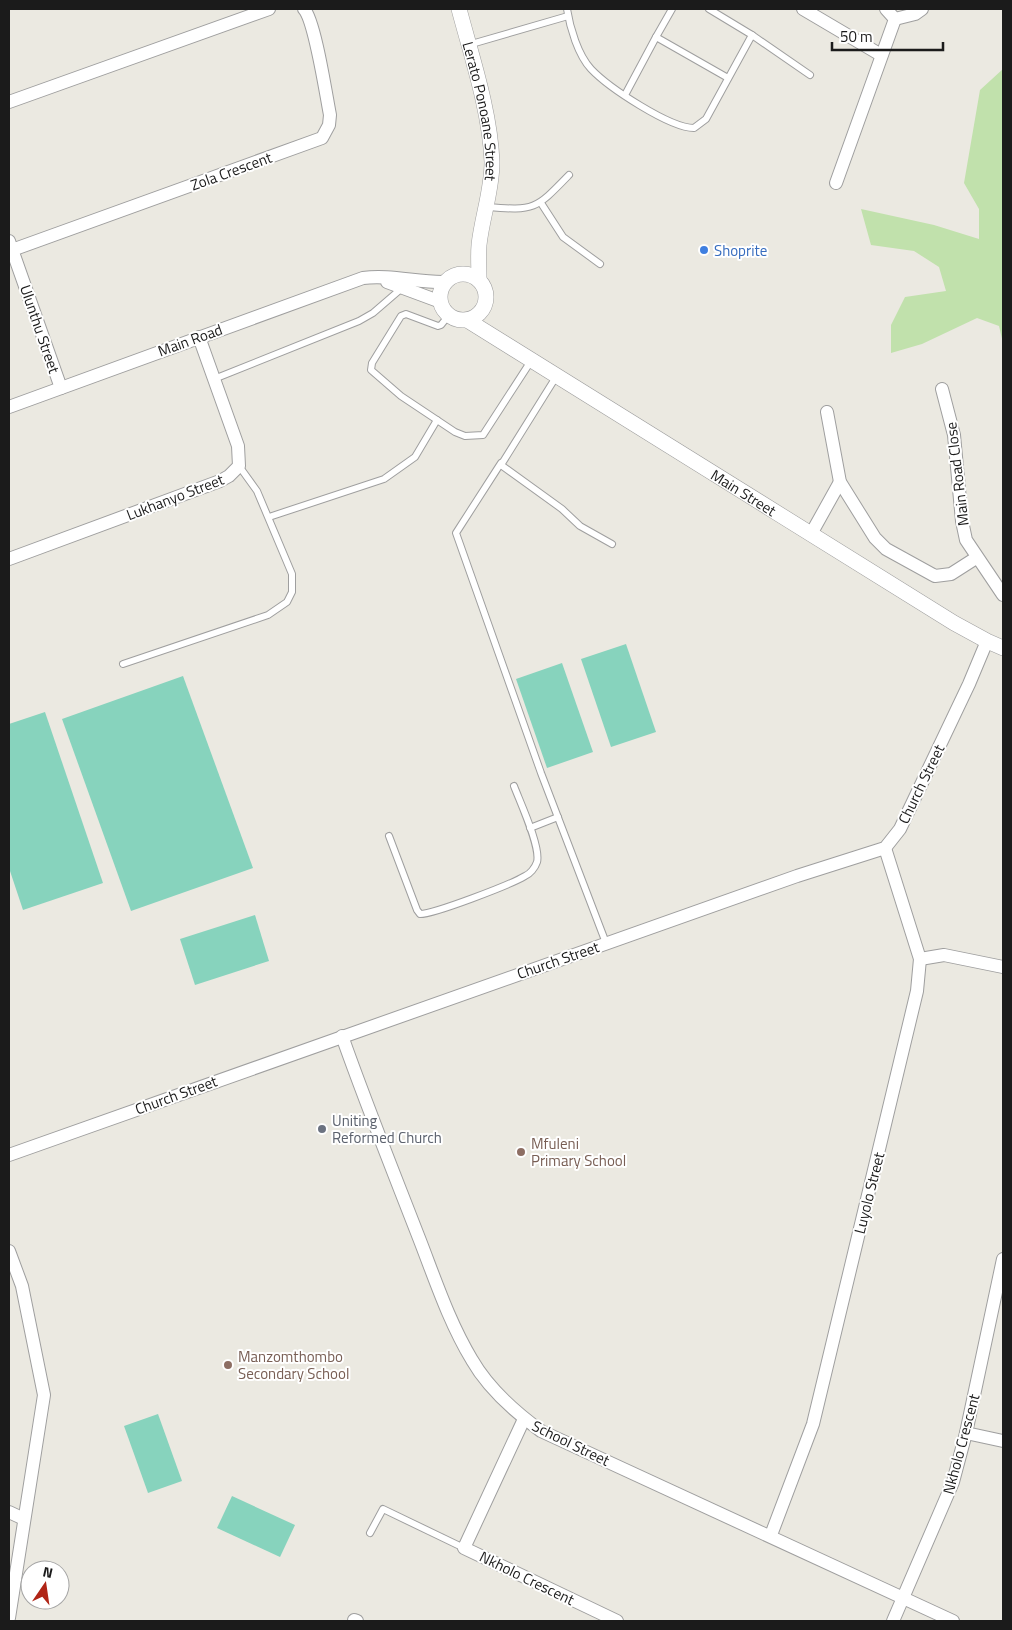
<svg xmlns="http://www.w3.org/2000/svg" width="1012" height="1630" font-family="'Titillium Web',sans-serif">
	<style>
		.grass { fill: #c1e1ac }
		.pitch { fill: #87d3bd }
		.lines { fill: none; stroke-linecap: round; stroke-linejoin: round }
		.service-casing { stroke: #9f9f9f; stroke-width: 8 }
		.minor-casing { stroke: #9f9f9f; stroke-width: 14 }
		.tertiary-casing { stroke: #9f9f9f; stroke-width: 16 }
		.service { stroke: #fff; stroke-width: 6 }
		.minor { stroke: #fff; stroke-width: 12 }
		.tertiary { stroke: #fff; stroke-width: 15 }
		.shop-dot { fill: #3f7fe0; stroke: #fff; stroke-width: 2 }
		.worship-dot { fill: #6b7280; stroke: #fff; stroke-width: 2 }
		.education-dot { fill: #8d6e63; stroke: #fff; stroke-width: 2 }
		.labels { text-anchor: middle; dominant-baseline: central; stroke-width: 4; stroke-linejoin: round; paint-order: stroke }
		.street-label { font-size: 15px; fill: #1b1b1b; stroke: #fff }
		.shop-label { font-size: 15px; fill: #366cbe; stroke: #fff; text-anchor: start }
		.worship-label { font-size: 15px; fill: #5b616d; stroke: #fff; text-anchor: start }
		.education-label { font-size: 15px; fill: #785e54; stroke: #fff; text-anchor: start }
	</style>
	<rect width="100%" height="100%" fill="#ebe9e1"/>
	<polygon class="grass" points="1003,69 1003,343 999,326 977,318 922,344 891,353 891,325 905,297 946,291 939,267 914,251 871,245 861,209 934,225 979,239 979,209 964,183 980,90"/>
	<g class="pitch">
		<polygon points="626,644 656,732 611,747 581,659"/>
		<polygon points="562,663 593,752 547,768 516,679"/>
		<polygon points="183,676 253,868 131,911 62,719"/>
		<polygon points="45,712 103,883 23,910 9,868 9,724"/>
		<polygon points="255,915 269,961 195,985 180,939"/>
		<polygon points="158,1414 182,1481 148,1493 124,1426"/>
		<polygon points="232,1496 295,1525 280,1557 217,1528"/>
	</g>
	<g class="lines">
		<g class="service-casing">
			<g id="service">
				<path d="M567 9C570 28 578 55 591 69 609 88 670 128 694 128L706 119 752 35 709 9"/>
				<polyline points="752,35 810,75"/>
				<polyline points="656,37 672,9"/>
				<polyline points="468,45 568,16"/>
				<polyline points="625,95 656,37 728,78"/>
				<polyline points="541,203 563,237 600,264"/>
				<path d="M488 207C535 211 536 209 569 175"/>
				<polyline points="449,315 441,325 438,326 406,314 401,316 372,363 371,370 401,396 455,432 465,436 483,435 531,361"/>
				<polyline points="556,377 501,465 562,509 580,526 612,544"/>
				<polyline points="214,379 359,321 373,313 402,288"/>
				<polyline points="501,463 456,533 541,773 606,943"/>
				<polyline points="269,517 384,479 415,457 437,420"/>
				<polyline points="123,664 268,615 287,602 292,592 292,574 257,491 239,466"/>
				<polyline points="530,828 558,817"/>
				<path d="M389 836 417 910 420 914C434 914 510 885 525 876 530 874 535 868 537 862 541 847 520 802 514 786"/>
				<polyline points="370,1533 383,1509 464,1548"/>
			</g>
		</g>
		<g class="minor-casing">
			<g id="minor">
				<polyline points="803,9 881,55"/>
				<polyline points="895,19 915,14 922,9"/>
				<polyline points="9,102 269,9"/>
				<polyline points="836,183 895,19 886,9"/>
				<polyline points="9,241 61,388"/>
				<path d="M12 250 322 138 329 125 330 115C326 95 315 21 304 9"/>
				<polyline points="387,282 441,302"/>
				<polyline points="942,389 954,435 962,521 966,540 1003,595"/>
				<path d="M9 407 363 278C391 274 418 283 446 282"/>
				<polyline points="827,412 840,482 875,538 886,549 935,576 951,574 976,558"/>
				<polyline points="811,534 840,482"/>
				<polyline points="9,559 220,481 229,476 239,466 238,446 199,337"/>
				<polyline points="920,959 944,955 1003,967"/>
				<path d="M342 1036C366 1104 393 1171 419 1238 435 1279 449 1322 472 1360 488 1388 515 1412 541 1431L953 1621"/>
				<polyline points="9,1155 797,876 885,848 900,829 969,684 987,641"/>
				<polyline points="9,1251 22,1286 44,1395 9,1618"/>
				<polyline points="524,1419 464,1548 617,1621"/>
				<polyline points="966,1433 1003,1441"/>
				<polyline points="9,1512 24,1519"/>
				<polyline points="771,1535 813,1424 917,991 920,959 885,848"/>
				<polyline points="354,1620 357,1621"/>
				<polyline points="893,1621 953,1482 966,1433 1003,1259"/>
			</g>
		</g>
		<g class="tertiary-casing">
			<g id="tertiary">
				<path id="s1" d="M459 9C472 58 490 111 492 162 492 191 482 217 479 245 478 257 479 268 479 280"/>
				<circle cx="463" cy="297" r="23"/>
				<path id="s2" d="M467 320 954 623 987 641 1003 648"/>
			</g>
		</g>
		<use href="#service" class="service"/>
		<use href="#minor" class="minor"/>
		<use href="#tertiary" class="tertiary"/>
	</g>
	<circle class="shop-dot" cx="704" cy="250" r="5"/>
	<circle class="worship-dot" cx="322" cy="1129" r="5"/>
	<g class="education-dot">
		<circle cx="521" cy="1152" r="5"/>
		<circle cx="228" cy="1365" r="5"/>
	</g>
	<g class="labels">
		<g class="street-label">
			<text stroke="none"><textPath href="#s1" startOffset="105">Lerato Ponoane Street</textPath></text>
			<text transform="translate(231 171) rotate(-20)">Zola Crescent</text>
			<text transform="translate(40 329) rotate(71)">Ulunthu Street</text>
			<text transform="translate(190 340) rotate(-20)">Main Road</text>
			<text transform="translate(957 474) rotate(-97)">Main Road Close</text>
			<text stroke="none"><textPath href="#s2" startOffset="326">Main Street</textPath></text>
			<text transform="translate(175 497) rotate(-21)">Lukhanyo Street</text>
			<text transform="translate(921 784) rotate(-64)">Church Street</text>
			<text transform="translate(558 960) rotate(-19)">Church Street</text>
			<text transform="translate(176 1095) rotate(-20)">Church Street</text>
			<text transform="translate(869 1193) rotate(-76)">Luyolo Street</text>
			<text transform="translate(571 1443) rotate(26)">School Street</text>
			<text transform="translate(961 1444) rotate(-75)">Nkholo Crescent</text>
			<text transform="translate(527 1578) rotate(26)">Nkholo Crescent</text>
		</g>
		<g class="shop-label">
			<text x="714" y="250">Shoprite</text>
		</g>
		<g class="worship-label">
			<text x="332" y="1120">Uniting<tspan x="332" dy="17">Reformed Church</tspan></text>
		</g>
		<g class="education-label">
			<text x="531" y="1143">Mfuleni<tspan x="531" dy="17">Primary School</tspan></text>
			<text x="238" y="1356">Manzomthombo<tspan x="238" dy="17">Secondary School</tspan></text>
		</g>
	</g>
	<rect width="1012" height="1630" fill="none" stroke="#1b1b1b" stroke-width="20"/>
	<g transform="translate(45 1585) rotate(13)"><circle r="24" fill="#ffffff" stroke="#a4a4a4"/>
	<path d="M0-4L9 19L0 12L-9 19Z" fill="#b02516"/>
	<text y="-8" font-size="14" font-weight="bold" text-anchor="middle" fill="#1b1b1b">N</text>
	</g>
	<path d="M832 42v8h111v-8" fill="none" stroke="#1b1b1b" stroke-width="2.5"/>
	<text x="840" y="42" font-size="15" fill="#1b1b1b" stroke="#ffffff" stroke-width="4" paint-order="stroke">50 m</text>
</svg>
